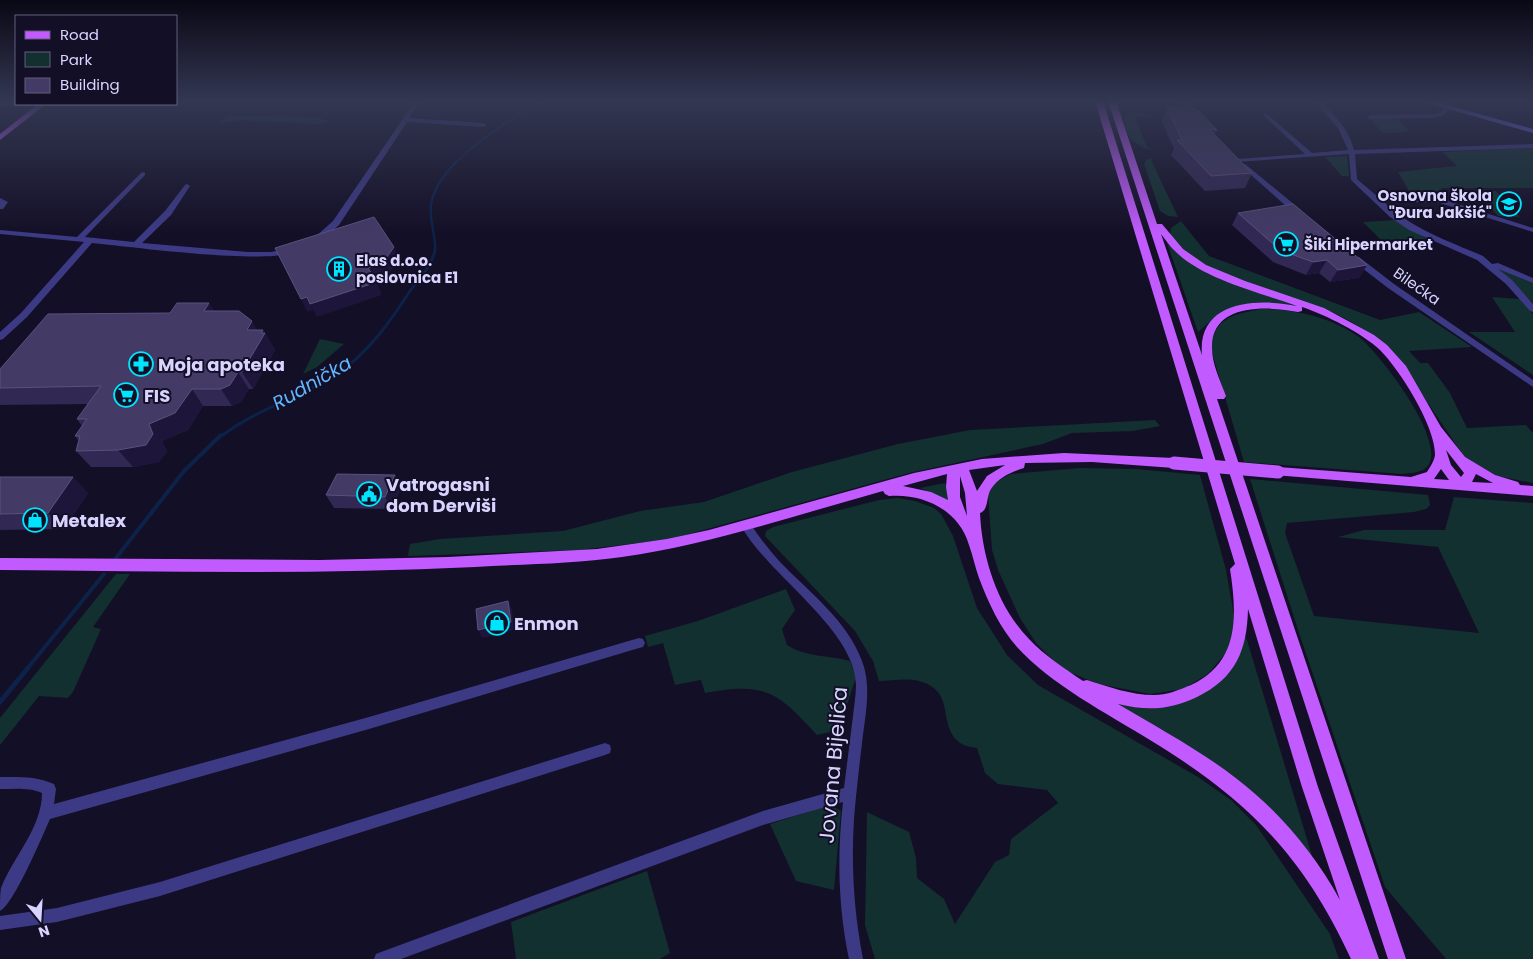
<svg xmlns="http://www.w3.org/2000/svg" width="1533" height="959" font-family="Poppins,sans-serif">
	<style>
		.green { fill: #12302f }
		.lines { fill: none; stroke-linecap: round; stroke-linejoin: round }
		.stream-far3 { stroke: #0c2248; stroke-width: 2.5 }
		.stream-far2 { stroke: #0c2248; stroke-width: 3 }
		.stream-far1 { stroke: #0c2248; stroke-width: 4 }
		.stream { stroke: #0c2248; stroke-width: 5 }
		.street { fill: #3d3a85; fill-rule: evenodd }
		.secondary { fill: #6f6bff; fill-rule: evenodd }
		.primary { fill: #c25bff; fill-rule: evenodd }
		.primary-bridge { stroke: #c25bff; stroke-width: 13 }
		.wall { fill: #312854 }
		.shaded-wall { fill: #1d163a }
		.building { fill: #433a66; stroke: #5a527e }
		.labels { text-anchor: middle; dominant-baseline: central; stroke-width: 4; stroke-linejoin: round; paint-order: stroke }
		.far-poi-label { font-size: 15px; font-weight: bold; fill: #d9d4ff; stroke: #130f26; text-anchor: start }
		.far-street-label { font-size: 15px; fill: #d9d4ff; stroke: #130f26 }
		.poi-label { font-size: 18px; font-weight: bold; fill: #d9d4ff; stroke: #130f26; text-anchor: start }
		.water-label { font-size: 19px; font-style: italic; fill: #62b6ff; stroke: #130f26 }
		.near-street-label { font-size: 21px; fill: #d9d4ff; stroke: #130f26 }
	</style>
	<rect width="100%" height="100%" fill="#130f26"/>
	<g class="green">
		<path d="M1139 112 1149 116 1135 117 1147 147 1155 150C1137 149 1123 136 1125 117L1129 113Z"/>
		<polygon points="227,115 320,118 329,121 321,124 240,120 220,123"/>
		<polygon points="1370,119 1397,119 1410,132 1383,133"/>
		<polygon points="1533,148 1533,188 1441,188 1444,199 1412,196 1398,172 1457,166 1442,152"/>
		<polygon points="1347,156 1349,176 1342,176 1325,157"/>
		<polygon points="1153,158 1151,160 1178,217 1168,216 1160,211 1144,164 1147,159"/>
		<polygon points="1475,191 1496,191 1520,217 1498,216"/>
		<polygon points="1396,220 1428,239 1381,240 1363,222"/>
		<path d="M1181 221 1209 256 1380 320 1419 312 1472 347 1409 351 1420 363H1428L1450 393 1467 428 1526 425 1533 433V483L1497 476 1465 458 1396 356C1377 338 1357 324 1334 313L1213 270 1189 256 1170 235 1171 228Z"/>
		<polygon points="1167,243 1181,256 1299,306 1275,304 1220,313 1198,332"/>
		<polygon points="1496,268 1533,283 1533,303"/>
		<polygon points="1492,297 1520,299 1533,314 1533,375 1469,332 1515,332"/>
		<path d="M1261 309C1294 309 1331 317 1359 337 1379 353 1449 442 1427 467 1421 473 1410 473 1402 474L1244 462 1211 349C1213 318 1234 314 1261 309Z"/>
		<polygon points="320,339 344,344 317,367 303,374"/>
		<polygon points="1155,420 1160,426 1133,431 1072,433 1043,444 909,473 671,539 579,550 408,556 410,544 440,539 563,531 640,511 704,502 792,472 898,444 970,430"/>
		<polygon points="1080,468 1137,469 1200,475 1226,570 1235,621 1230,648 1208,674 1183,689 1151,694 1098,684 1062,669 1036,643 1020,618 998,570 992,550 988,493 997,481 1011,474"/>
		<polygon points="1250,479 1428,495 1430,505 1426,509 1414,512 1287,523 1285,533 1314,616 1479,633 1438,547 1338,537 1364,530 1445,530 1454,497 1533,503 1533,959 1446,959 1385,887 1299,633"/>
		<polygon points="945,483 952,502 920,488"/>
		<path d="M898 498 915 501 934 508 941 514 953 536 977 608 1007 655 1038 685 1198 777 1231 800 1256 825 1330 934 1339 959H875L865 925 867 812 909 832 916 858 917 878 944 899 955 924 995 862 1009 855 1011 839 1058 803 1047 790 998 784 985 773 977 748C973 747 966 747 962 744 936 728 957 693 922 682 910 677 892 681 879 681L873 661 855 631 765 536 766 531 773 527 879 500Z"/>
		<polygon points="116,574 130,574 93,627 101,629 73,692 68,698 39,696 0,745 0,718"/>
		<path d="M786 589 795 610 782 629 787 645C805 657 828 655 850 661L856 677 839 730 817 735C777 691 765 682 705 693L701 680 675 685 663 643 648 647 645 636 698 621Z"/>
		<polygon points="1244,636 1247,640 1316,869 1292,837 1110,704 1127,705 1201,693"/>
		<polygon points="831,805 841,811 834,890 796,881 770,824"/>
		<polygon points="647,871 670,953 660,959 516,959 511,922"/>
	</g>
	<g class="lines">
		<path class="stream-far3" d="M435 250C436 235 429 220 431 205 436 163 509 120 543 101"/>
		<path class="stream-far2" d="M220 437C256 409 300 398 337 374 368 353 390 322 410 291 419 279 433 265 435 249"/>
		<g class="stream-far1">
			<polyline points="116,558 184,471 221,435"/>
			<polyline points="27,669 104,574"/>
		</g>
		<polyline class="stream" points="0,702 28,668"/>
		<g class="street">
			<polygon points="415,101 421,101 409,118 484,123 487,125 484,127 407,122 339,225 321,241 315,241 315,237 333,221"/>
			<polygon points="1179,101 1185,101 1198,116 1198,118 1194,118"/>
			<path d="M1314 101H1320C1335 115 1349 129 1354 150L1533 144V148L1355 154 1357 179 1378 197 1441 199 1533 228V232L1440 203 1383 201C1412 229 1446 240 1483 256L1492 264 1498 263 1533 278V283L1498 269 1512 280 1533 304V312L1530 311 1506 284 1477 260 1409 230 1390 217 1351 180 1349 154 1236 162 1235 161 1238 159 1305 154 1264 116V114L1266 113 1312 153 1348 150 1338 128Z"/>
			<polygon points="1436,101 1442,101 1450,107 1444,115 1433,118 1370,119 1367,117 1370,115 1433,114 1440,113 1444,107"/>
			<polygon points="0,102 16,102 19,104 16,106 0,106"/>
			<path d="M24 104H45C40 107 29 107 24 104Z"/>
			<polygon points="1241,164 1245,164 1301,210 1301,214 1295,214 1241,166"/>
			<path d="M143 172 145 173V175L85 237 134 242 165 211 185 185 187 184 190 186 171 215 142 243 248 252H270L291 249 295 251C273 266 125 246 92 243L27 317 3 339 0 340V332L21 313 84 242 0 234V230L77 237 141 173Z"/>
			<polygon points="0,198 8,202 3,209 0,209"/>
			<polygon points="1353,257 1359,257 1394,284 1533,380 1533,387 1388,288 1353,261"/>
			<path d="M746 522 750 523C759 537 769 550 780 562 809 592 847 620 862 661 872 687 865 716 862 743 859 769 856 794 854 819 851 867 854 912 863 959H849C838 906 837 855 843 802L763 825 401 959H374L376 954 381 952 763 811 844 788C847 764 850 740 853 716 854 706 856 695 856 685 855 629 768 575 741 526L742 523Z"/>
			<path d="M639 638 643 639 645 643 643 647 639 648 369 729 50 819C43 835 13 906 0 911 0 904 0 894 1 888 13 857 42 828 42 793 29 787 14 789 0 789V777C19 777 36 776 54 784L56 789 54 804 369 717Z"/>
			<polygon points="605,743 610,745 611,749 610,753 605,755 160,896 57,922 0,930 0,916 57,908 160,882"/>
		</g>
		<polygon class="secondary" points="1420,101 1432,101 1533,129 1533,133"/>
		<g class="primary">
			<path d="M1095 101H1103L1318 787 1379 959H1351C1303 855 1247 799 1150 740 1108 714 1050 684 1017 647 1000 628 988 602 979 578 975 567 973 556 969 545 959 510 923 493 889 496L885 494 883 491C796 515 711 544 622 557 574 564 524 564 475 567 317 575 158 571 0 570V558L320 560 448 557 597 549 667 539 709 530 914 473 982 459 1064 453 1174 458 1180 463 1174 468 1092 462 1025 463 1024 468C1011 472 999 477 991 489 986 496 989 510 980 513 982 557 997 606 1029 639 1045 656 1064 668 1083 681L1087 680C1109 687 1131 695 1154 695 1167 695 1179 690 1191 685 1240 662 1237 615 1230 569L1235 564ZM1005 465 987 476 977 491 969 470ZM947 474 946 487 948 500 931 492 903 486ZM960 476 965 493 967 516 960 497ZM1248 609 1302 787 1340 900C1315 854 1279 811 1237 779 1200 750 1158 728 1118 704 1147 711 1170 710 1197 697 1236 678 1247 650 1248 609Z"/>
			<path d="M1108 101H1116L1157 224H1162L1183 249 1206 265 1245 281 1324 308 1374 335 1387 345 1406 366 1441 427 1465 457 1495 475 1518 482 1520 485 1533 486V496L1274 475 1272 472 1278 467 1411 477 1427 472C1430 467 1435 460 1435 454 1435 426 1400 370 1380 350 1362 333 1326 315 1302 307V311L1298 312C1268 306 1211 303 1212 348 1212 364 1220 380 1226 396L1224 399H1217L1406 959H1388ZM1161 234C1166 240 1170 247 1176 252 1203 279 1261 293 1297 306 1258 298 1197 300 1202 355ZM1446 450 1464 473 1461 477 1451 465ZM1441 469 1449 480 1434 479ZM1476 474 1493 483 1472 482Z"/>
			<polygon points="38,104 46,104 0,140 0,134"/>
		</g>
		<polyline class="primary-bridge" points="1174,463 1278,472"/>
	</g>
	<g class="wall">
		<polygon points="1167,107 1196,111 1217,130 1214,135 1252,173 1245,188 1205,191 1171,155 1174,149 1162,122"/>
		<polygon points="1238,213 1367,265 1359,278 1330,282 1319,273 1306,275 1273,262 1232,225"/>
		<polygon points="214,311 257,330 263,330 275,350 253,389 249,389 241,402 232,406 203,406 188,430 162,441 167,451 159,462 133,467 91,467 76,451 79,441 75,436 82,426 77,419 88,404 0,405 0,369 170,313"/>
		<polygon points="395,475 401,488 392,509 334,508 326,495"/>
		<polygon points="0,477 88,493 64,529 0,530"/>
	</g>
	<g class="shaded-wall">
		<polygon points="394,247 399,260 387,276 373,281 368,268"/>
		<polygon points="1327,260 1319,273 1306,275 1313,262"/>
		<polygon points="1367,265 1359,278 1330,282 1338,270"/>
		<polygon points="377,282 382,295 317,317 310,304"/>
		<polygon points="307,297 313,310 307,312 301,299"/>
		<polygon points="209,303 220,320 204,311"/>
		<polygon points="252,321 262,338 247,330"/>
		<polygon points="263,330 275,350 253,389 242,372"/>
		<polygon points="238,372 249,389 241,402 232,406 221,389"/>
		<polygon points="192,389 203,406 188,430 162,441 167,451 159,462 133,467 118,450"/>
		<polygon points="395,475 401,488 392,509 385,497"/>
		<polygon points="73,477 88,493 64,529 48,513"/>
		<polygon points="508,601 512,609 514,630 482,638 478,630"/>
	</g>
	<g class="building">
		<polygon points="1167,107 1194,108 1196,111 1200,112 1217,130 1209,129 1252,173 1211,176 1177,140 1182,140"/>
		<polygon points="1293,204 1367,265 1338,270 1327,260 1313,262 1280,250 1238,213"/>
		<polygon points="374,217 394,247 382,264 368,268 377,282 310,304 307,297 301,299 275,248"/>
		<polygon points="177,303 209,303 204,311 239,311 252,321 247,330 263,330 261,333 265,333 242,372 238,372 230,385 221,389 192,389 175,413 149,424 153,434 146,445 118,450 76,451 80,436 75,436 87,419 77,419 101,386 0,388 0,369 48,314 170,313"/>
		<polygon points="337,474 395,475 385,497 326,495"/>
		<polygon points="0,477 73,477 48,513 0,514"/>
		<polygon points="508,601 511,622 478,630 476,609"/>
	</g>
	<linearGradient id="sky" x2="0" y2="1"><stop stop-color="#0a0815"/><stop offset="0.43" stop-color="#333752"/><stop offset="1" stop-color="#333752" stop-opacity="0"/></linearGradient>
	<rect width="1533" height="235" fill="url(#sky)"/>
	<defs>
		<g id="school-ring" transform="scale(1.25)"><circle r="9.5" fill="#130f26" stroke="#00e5ff" stroke-width="1.5"/><path d="M0-5L7-2L0 1L-7-2ZM-4 1L0 2.5L4 1V4Q0 6-4 4Z" fill="#00e5ff"/></g>
		<g id="supermarket-ring" transform="scale(1.25)"><circle r="9.5" fill="#130f26" stroke="#00e5ff" stroke-width="1.5"/><path d="M-6-5.5h2.5l.6 2H6L4.5 2H-2.5L-4.4-4H-6ZM-1.5 3.2a1.3 1.3 0 1 0 .1 0ZM3 3.2a1.3 1.3 0 1 0 .1 0Z" fill="#00e5ff"/></g>
		<g id="building-ring" transform="scale(1.25)"><circle r="9.5" fill="#130f26" stroke="#00e5ff" stroke-width="1.5"/><path d="M-4-6H4V6H1V3H-1V6H-4ZM-2.5-4.3h1.7v1.8h-1.7ZM.8-4.3h1.7v1.8H.8ZM-2.5-1h1.7V.8h-1.7ZM.8-1h1.7V.8H.8Z" fill="#00e5ff"/></g>
		<g id="pharmacy-ring" transform="scale(1.25)"><circle r="9.5" fill="#130f26" stroke="#00e5ff" stroke-width="1.5"/><path d="M-2-6h4v4h4v4h-4v4h-4v-4h-4v-4h4Z" fill="#00e5ff"/></g>
		<g id="civic-ring" transform="scale(1.25)"><circle r="9.5" fill="#130f26" stroke="#00e5ff" stroke-width="1.5"/><path d="M-.6-6.5H3V-4.5H.6V-3L4-1V1h2V6H-6V1h2V-1L-.6-3ZM-1.2 2.5V6h2.4V2.5Z" fill="#00e5ff"/></g>
		<g id="shop-ring" transform="scale(1.25)"><circle r="9.5" fill="#130f26" stroke="#00e5ff" stroke-width="1.5"/><path d="M-5-2.5h2.3a2.7 3.5 0 0 1 5.4 0H5L5.5 6h-11ZM-1.5-2.5h3a1.5 2.3 0 0 0-3 0Z" fill="#00e5ff"/></g>
	</defs>
	<g fill-rule="evenodd">
		<use href="#school-ring" x="1509" y="204"/>
		<use href="#supermarket-ring" x="1286" y="244"/>
		<use href="#building-ring" x="339" y="269"/>
		<use href="#pharmacy-ring" x="141" y="364"/>
		<use href="#supermarket-ring" x="126" y="395"/>
		<use href="#civic-ring" x="369" y="494"/>
		<use href="#shop-ring" x="35" y="520"/>
		<use href="#shop-ring" x="497" y="623"/>
	</g>
	<g class="labels">
		<g class="far-poi-label">
			<text x="1492" y="195" text-anchor="end">Osnovna škola<tspan x="1492" dy="17">"Đura Jakšić"</tspan></text>
			<text x="1304" y="244">Šiki Hipermarket</text>
			<text x="356" y="260">Elas d.o.o.<tspan x="356" dy="17">poslovnica E1</tspan></text>
		</g>
		<g class="far-street-label">
			<text transform="translate(1417 286) rotate(35)">Bilećka</text>
		</g>
		<g class="poi-label">
			<text x="158" y="364">Moja apoteka</text>
			<text x="144" y="395">FIS</text>
			<text x="386" y="484">Vatrogasni<tspan x="386" dy="21">dom Derviši</tspan></text>
			<text x="52" y="520">Metalex</text>
			<text x="514" y="623">Enmon</text>
		</g>
		<g class="water-label">
			<text transform="translate(312 383) rotate(-30)">Rudnička</text>
		</g>
		<g class="near-street-label">
			<text transform="translate(833 765) rotate(-85)">Jovana Bijelića</text>
		</g>
	</g>
	<rect x="15" y="15" width="162" height="90" fill="#130f26" stroke="#625e7d"/>
	<rect x="25" y="31" width="25" height="8" fill="#c25bff" stroke="#625e7d"/>
	<text x="60" y="40" font-size="15" fill="#d9d4ff">Road</text>
	<rect x="25" y="52" width="25" height="15" fill="#12302f" stroke="#625e7d"/>
	<text x="60" y="65" font-size="15" fill="#d9d4ff">Park</text>
	<rect x="25" y="78" width="25" height="15" fill="#433a66" stroke="#625e7d"/>
	<text x="60" y="90" font-size="15" fill="#d9d4ff">Building</text>
	<g transform="translate(40 919) rotate(162)" stroke="#130f26" stroke-width="4" paint-order="stroke">
	<path d="M0-4L9 19L0 12L-9 19Z" fill="#d9d4ff"/>
	<text y="-8" font-size="14" font-weight="bold" text-anchor="middle" fill="#d9d4ff">N</text>
	</g>
</svg>
